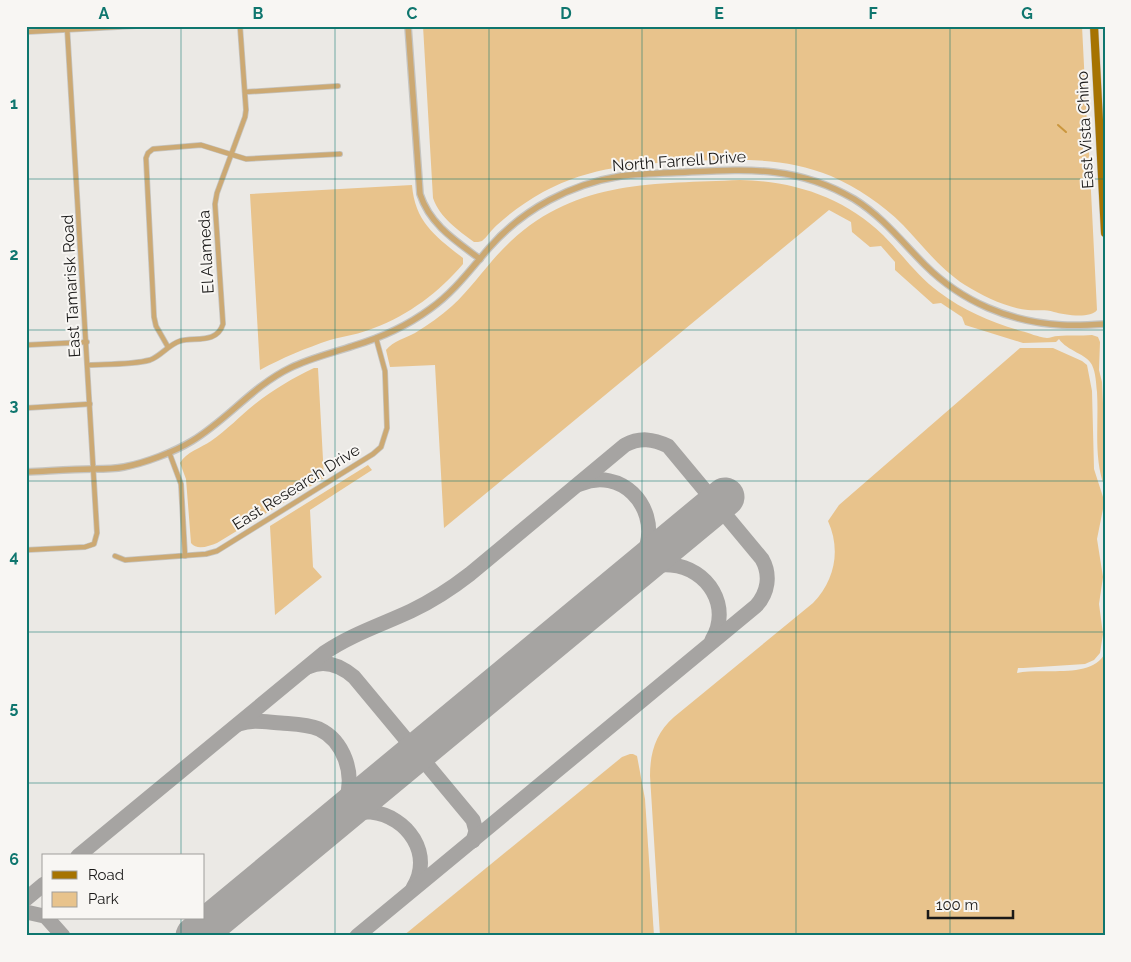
<svg xmlns="http://www.w3.org/2000/svg" width="1131" height="962" font-family="Raleway,sans-serif">
	<style>
		.green { fill: #e8c38c }
		.lines { fill: none; stroke-linecap: round; stroke-linejoin: round }
		.stream { stroke: #ca963d; stroke-width: 2 }
		.taxiway { stroke: #a6a4a2; stroke-width: 15 }
		.runway { stroke: #a6a4a2; stroke-width: 39 }
		.minor-casing { stroke: #c5c4c0; stroke-width: 6 }
		.tertiary-casing { stroke: #c5c4c0; stroke-width: 8 }
		.primary-casing { stroke: #c5c4c0; stroke-width: 9 }
		.minor { stroke: #cca973; stroke-width: 4.5 }
		.tertiary { stroke: #cca973; stroke-width: 5.5 }
		.primary { stroke: #a67301; stroke-width: 8 }
		.grid { fill: none; stroke: #0f766e; stroke-width: 1; stroke-opacity: 0.55 }
		.labels { text-anchor: middle; dominant-baseline: central; stroke-width: 4; stroke-linejoin: round; paint-order: stroke }
		.street-label { font-size: 16px; fill: #1a1918; stroke: #f8f6f3 }
		.neatline { fill: none; stroke: #0f766e; stroke-width: 2 }
		.grid-label { font-size: 16px; text-anchor: middle; font-weight: bold; fill: #0f766e }
	</style>
	<rect width="100%" height="100%" fill="#ebe9e5"/>
	<g class="green">
		<path d="M423 26H1082L1088 145 1083 146V152H1089L1097 310C1091 319 1064 315 1054 312 1045 309 1037 311 1028 310 1007 308 983 296 965 285 940 269 923 246 903 225 882 204 858 188 831 176 785 157 739 159 690 161 636 164 592 166 543 192 527 201 511 212 497 225 492 229 487 237 482 241 480 242 476 242 474 242 458 230 440 218 433 198Z"/>
		<path d="M740 180C793 181 844 197 883 235 902 254 917 276 939 292 964 311 991 322 1021 331 1030 333 1037 337 1047 338 1050 338 1054 336 1058 336 1069 335 1081 336 1092 335L1098 337 1100 342 1099 370 1102 382 1104 425 1103 434 1105 488C1093 458 1099 424 1097 392 1096 384 1096 373 1092 365 1087 354 1067 351 1059 339L1056 342 1023 343 965 325 962 317 941 303 933 304 895 270V262L881 246 870 247 852 232 851 222 829 210 444 528 435 365 390 367 386 350C393 341 406 338 415 333 428 325 441 316 452 306 474 286 489 261 511 241 578 179 655 184 740 180Z"/>
		<path d="M412 185C415 222 435 236 463 258V264C439 292 409 315 374 328 360 334 345 336 330 340 306 348 282 358 260 370L250 194Z"/>
		<path d="M1020 348H1053L1082 361 1087 365 1092 391 1094 469 1103 497V509L1097 539 1103 577 1099 604 1103 634 1100 653 1094 660 1085 664 1023 668H1018L1017 673C1042 667 1092 680 1105 653V936H660L650 776C650 752 656 733 674 717L813 603C835 580 841 550 828 521L839 505Z"/>
		<path d="M314 368H318L324 478 217 543C209 546 197 551 191 543L186 479 180 463C186 452 201 448 211 441 227 430 240 416 255 404 274 389 293 378 314 368Z"/>
		<polygon points="368,465 372,470 310,510 313,567 322,577 275,615 270,526"/>
		<polygon points="630,754 633,754 637,756 645,799 654,936 403,936 622,757"/>
	</g>
	<g class="lines">
		<polyline class="stream" points="1058,125 1066,132"/>
		<g class="taxiway">
			<path d="M580 484C621 467 657 505 647 545 643 559 635 568 627 578"/>
			<path d="M631 576C643 569 656 563 671 565 708 568 732 607 712 640"/>
			<path d="M308 667C325 659 340 665 354 677L473 820 476 831 473 841"/>
			<path d="M239 724C252 719 266 722 281 723 293 724 307 724 319 729 344 741 355 774 346 799 342 809 335 817 329 825"/>
			<path d="M331 824C344 817 356 811 371 812 408 816 434 855 413 888"/>
			<path d="M78 856 324 653C352 634 381 625 411 611 432 601 452 588 470 574L625 445C640 437 653 439 668 446L762 559C771 575 768 593 756 606L357 936"/>
			<polyline points="26,899 44,884"/>
			<polyline points="26,912 44,916"/>
			<polyline points="47,918 63,936"/>
		</g>
		<polyline class="runway" points="195,936 725,497"/>
		<g class="minor-casing">
			<g id="minor">
				<polyline points="26,32 136,26"/>
				<polyline points="245,92 338,86"/>
				<polyline points="26,345 87,342"/>
				<polyline points="168,347 156,326 154,317 146,158 148,153 153,149 201,145 246,159 340,154"/>
				<path d="M88 365C108 364 131 365 150 360 161 356 168 345 180 341 195 337 217 344 223 324L215 204 217 193 245 117 246 110 240 26"/>
				<polyline points="26,408 90,404"/>
				<polyline points="169,452 181,484 185,556"/>
				<polyline points="26,550 85,547 94,544 97,533 67,26"/>
				<polyline points="115,556 125,560 206,554 217,551 373,454 381,447 387,428 385,371 376,338"/>
			</g>
		</g>
		<g class="tertiary-casing">
			<g id="tertiary">
				<path d="M408 26 420 194C430 225 456 241 480 259"/>
				<path d="M26 472C49 471 71 469 93 469 104 469 114 469 124 467 145 463 174 452 192 441 227 420 253 386 290 368 310 358 332 353 353 346 380 338 407 326 430 309 454 292 470 270 489 248 523 209 571 184 621 176 643 173 666 173 688 172 750 169 798 166 854 199 883 217 902 242 925 265 962 302 1010 322 1062 325 1076 326 1091 325 1105 324"/>
			</g>
		</g>
		<g class="primary-casing">
			<polyline id="primary" points="1094,26 1105,233"/>
		</g>
		<use href="#minor" class="minor"/>
		<use href="#tertiary" class="tertiary"/>
		<use href="#primary" class="primary"/>
	</g>
	<path class="grid" d="M181 26V856M335 26V936M489 26V936M642 26V936M796 26V936M950 26V936M26 179H1105M26 330H1105M26 481H1105M26 632H1105M26 783H1105M181 918V936"/>
	<g class="labels">
		<g class="street-label">
			<text transform="translate(1085 130) rotate(-93)">East Vista Chino</text>
			<text transform="translate(679 161) rotate(-4)">North Farrell Drive</text>
			<text transform="translate(206 252) rotate(-93)">El Alameda</text>
			<text transform="translate(71 286) rotate(-93)">East Tamarisk Road</text>
			<text transform="translate(296 487) rotate(-32)">East Research Drive</text>
		</g>
	</g>
	<rect width="1131" height="962" fill="none" stroke="#f8f6f3" stroke-width="55"/>
	<rect x="42" y="854" width="162" height="65" fill="#f8f6f3" stroke="#9f9e9b"/>
	<rect x="52" y="871" width="25" height="8" fill="#a67301" stroke="#9f9e9b"/>
	<text x="88" y="880" font-size="15" fill="#1a1918">Road</text>
	<rect x="52" y="892" width="25" height="15" fill="#e8c38c" stroke="#9f9e9b"/>
	<text x="88" y="904" font-size="15" fill="#1a1918">Park</text>
	<path d="M928 910v8h85v-8" fill="none" stroke="#1a1918" stroke-width="2.5"/>
	<text x="936" y="910" font-size="15" fill="#1a1918" stroke="#f8f6f3" stroke-width="4" paint-order="stroke">100 m</text>
	<rect x="28" y="28" width="1076" height="906" class="neatline"/>
	<g class="grid-label">
		<text x="104" y="19">A</text>
		<text x="258" y="19">B</text>
		<text x="412" y="19">C</text>
		<text x="566" y="19">D</text>
		<text x="719" y="19">E</text>
		<text x="873" y="19">F</text>
		<text x="1027" y="19">G</text>
		<text x="14" y="109">1</text>
		<text x="14" y="260">2</text>
		<text x="14" y="411">3</text>
		<text x="14" y="562">4</text>
		<text x="14" y="713">5</text>
		<text x="14" y="865">6</text>
	</g>
</svg>
